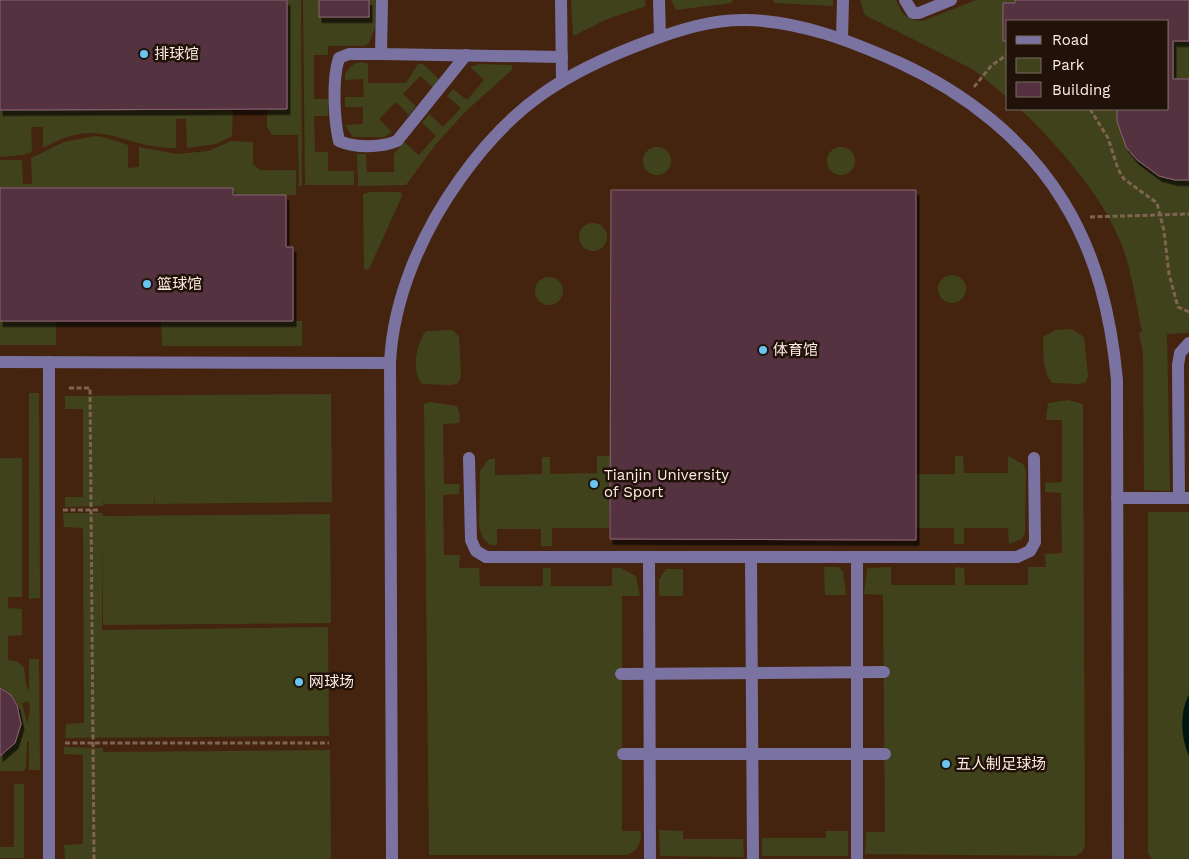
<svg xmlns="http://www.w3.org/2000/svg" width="1189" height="859" font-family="'Work Sans','Noto Sans SC',sans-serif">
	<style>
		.green { fill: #40421b; fill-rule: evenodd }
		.water { fill: #01160f }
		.building { fill: #553041; stroke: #8c6375; filter: url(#shadow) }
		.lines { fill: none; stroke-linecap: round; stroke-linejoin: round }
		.path { stroke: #7f6452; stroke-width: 3; stroke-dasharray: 5 2.5; stroke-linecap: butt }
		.minor { stroke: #7a72a1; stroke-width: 12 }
		.poi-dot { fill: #68c4f0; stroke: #201209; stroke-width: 2 }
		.labels { text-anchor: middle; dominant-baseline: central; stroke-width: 5; stroke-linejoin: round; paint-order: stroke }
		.poi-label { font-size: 15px; fill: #ffede3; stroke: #201209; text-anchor: start }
	</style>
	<defs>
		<filter id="shadow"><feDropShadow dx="3" dy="5.5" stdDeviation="0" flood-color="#0009"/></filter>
	</defs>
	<rect width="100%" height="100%" fill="#44240f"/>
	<g class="green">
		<polygon points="287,0 301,0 302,186 299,186 298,135 272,135 267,127 267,109 287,108"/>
		<polygon points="303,0 376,0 375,28 369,43 364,46 328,46 328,55 314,55 314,99 328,99 328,116 314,116 315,152 328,152 328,171 354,171 354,185 305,185"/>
		<polygon points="571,0 645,0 646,6 607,19 573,36"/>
		<polygon points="671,0 733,0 731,3 676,10"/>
		<polygon points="774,0 833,0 833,6 774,3"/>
		<path d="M860 0H896L903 14 913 20 923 21 976 0H1189V333L1167 334 1170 491 1144 490 1143 353 1139 333 1142 332C1136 302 1132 271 1121 243 1102 195 1057 144 1020 109H1168V21H1008V98L974 70 865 15Z"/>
		<polygon points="362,62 368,64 368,83 406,83 418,64 423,64 439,79 433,87 420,76 403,94 416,106 409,115 396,102 379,119 392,132 384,137 353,137 345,125 363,124 363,107 345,107 345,97 364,97 363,79 345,80 345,73 354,64"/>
		<polygon points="479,64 512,65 512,70 465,112 436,144 406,185 358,186 357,154 366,154 367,172 394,172 394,154 404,142 419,155 436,136 422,123 429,114 443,127 461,108 447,96 453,89 467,100 484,80 470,67"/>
		<path d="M233 109 232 136 216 144 187 148 186 119H176V148C119 148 103 114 43 148V127H31L32 152 23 155 0 157V110Z"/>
		<polygon points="95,136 103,137 128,145 128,168 139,167 139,147 177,154 208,151 231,141 253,142 253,164 260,170 296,170 296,195 233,195 233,188 0,188 0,160 22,160 23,184 32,184 31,158 64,142"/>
		<circle cx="657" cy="161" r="14"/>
		<circle cx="841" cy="161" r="14"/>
		<polygon points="371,192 401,192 402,196 369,269 366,270 364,269 363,194"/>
		<circle cx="593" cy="237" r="14"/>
		<circle cx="952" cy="289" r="14"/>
		<circle cx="549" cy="291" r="14"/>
		<rect x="0" y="321" width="56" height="24"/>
		<polygon points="161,321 302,321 302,346 162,346"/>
		<path d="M1072 329 1084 337 1088 376 1086 382 1079 384 1052 383C1042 370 1044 353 1043 337L1055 330Z"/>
		<path d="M453 330 459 337 461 377 458 383 452 385 422 384C411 372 416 343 426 331Z"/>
		<polygon points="29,393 39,393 40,598 29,599"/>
		<polygon points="331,394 332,502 155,504 154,494 154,504 104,504 104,500 103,506 65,507 65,497 83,497 83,409 65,409 65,396"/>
		<polygon points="1068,400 1083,404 1085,846 1082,852 1076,856 865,854 866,832 885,832 883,595 864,594 867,568 891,567 891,585 955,585 955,567 964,568 965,585 1028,585 1028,567 1046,567 1045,554 1062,553 1061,493 1045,492 1045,483 1062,482 1062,420 1046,420 1048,403"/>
		<path d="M430 402 457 406 460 416 459 423 443 424 444 484H460L459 494 443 495 444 555H460L459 568H479L480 586H543V568H551V586H612V568H621L636 576 640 596H622V831H641C641 843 639 849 628 855H429L424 404Z"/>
		<polygon points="597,456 611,456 609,528 552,528 552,546 541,546 541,529 497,529 497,545 490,545 483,538 479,527 480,471 488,460 495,458 495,475 542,474 542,457 550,457 550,474 597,473"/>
		<polygon points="955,456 963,456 964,473 1008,473 1008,456 1023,464 1026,471 1025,533 1022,539 1009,544 1008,528 964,528 964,544 954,544 954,528 916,528 916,474 955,474"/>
		<path d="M0 458H22V597H8V608L22 609V635L8 636V660L16 661 24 667 26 685 29 691V659H39L40 770H29V741L27 742 26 767 24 771H0V756C26 743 30 700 0 688ZM29 701 30 711 27 723 22 703Z"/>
		<polygon points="1148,512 1189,512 1189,859 1152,859 1148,853"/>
		<polygon points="63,513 102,513 103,516 330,514 331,623 103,625 102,540 102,630 328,627 329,736 65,738 66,724 84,723 83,528 64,527"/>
		<polygon points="824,567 838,567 843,571 846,595 825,595"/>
		<polygon points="666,569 683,569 683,596 659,596 659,580"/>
		<polygon points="64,747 103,748 103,752 330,750 331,859 65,859 64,845 83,844 83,755 64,754"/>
		<polygon points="14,784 24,784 24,858 0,858 0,847 14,847"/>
		<polygon points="659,830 683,831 683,839 743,839 744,857 660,856"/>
		<polygon points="826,831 848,831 848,856 762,856 762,838 826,838"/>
	</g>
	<path class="water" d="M1189 695V756C1181 738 1179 713 1189 695Z"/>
	<g class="building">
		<polygon points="0,0 287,0 287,109 0,110"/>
		<rect x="319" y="0" width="50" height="17"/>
		<polygon points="1015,0 1189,0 1189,41 1173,41 1173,79 1189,79 1189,180 1175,180 1159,176 1136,159 1126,147 1117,121 1117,109 1168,109 1168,21 1008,21 1008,41 1003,41 1003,3 1015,3"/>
		<polygon points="0,188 233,188 233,195 286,195 286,247 293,247 293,321 0,321"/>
		<polygon points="611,190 916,190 916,540 610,539"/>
		<polygon points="0,688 11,695 17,705 21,724 15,743 0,756"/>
	</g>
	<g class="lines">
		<g class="path">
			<polyline points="974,87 991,66 1008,54"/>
			<polyline points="1090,109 1108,138 1118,169 1124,179 1157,203 1164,231 1169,274 1178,307 1189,312"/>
			<polyline points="1090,217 1189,214"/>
			<polyline points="69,388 90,388 94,859"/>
			<polyline points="63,510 100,510"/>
			<polyline points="65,743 329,743"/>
		</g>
		<g class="minor">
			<polyline points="382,0 381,54 562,57"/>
			<polyline points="561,0 562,80"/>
			<polyline points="659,0 660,37"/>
			<polyline points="905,0 913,13 919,13 951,0"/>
			<polyline points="842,39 843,0"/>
			<path d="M381 54H349L339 58C332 79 334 120 339 141 355 148 380 148 397 141L466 55"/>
			<polyline points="0,362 390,363"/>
			<polyline points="49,362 49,859"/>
			<polyline points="469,458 471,540 476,551 486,557 1017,557 1030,551 1035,542 1034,458"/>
			<polyline points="1117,498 1189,498"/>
			<polyline points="1179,498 1178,365 1180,353 1189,343"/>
			<polyline points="649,557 650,859"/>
			<polyline points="751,557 753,859"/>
			<polyline points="857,557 857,859"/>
			<polyline points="621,674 884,672"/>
			<polyline points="623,754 885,754"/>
			<path d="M392 859 390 363C393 298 422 232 460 179 512 105 565 72 649 41 679 30 713 19 746 20 800 21 851 41 900 63 965 93 1025 139 1063 201 1097 256 1111 316 1117 380L1118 859"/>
		</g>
	</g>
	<g class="poi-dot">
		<circle cx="144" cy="54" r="5"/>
		<circle cx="147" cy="284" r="5"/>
		<circle cx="763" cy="350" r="5"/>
		<circle cx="594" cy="484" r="5"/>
		<circle cx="299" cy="682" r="5"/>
		<circle cx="946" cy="764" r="5"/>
	</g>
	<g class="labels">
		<g class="poi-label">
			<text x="154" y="54">排球馆</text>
			<text x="157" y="284">篮球馆</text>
			<text x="773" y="350">体育馆</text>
			<text x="604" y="475">Tianjin University<tspan x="604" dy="17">of Sport</tspan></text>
			<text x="309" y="682">网球场</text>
			<text x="956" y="764">五人制足球场</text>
		</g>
	</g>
	<rect x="1006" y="20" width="162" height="90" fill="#201209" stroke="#796a60"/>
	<rect x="1016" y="36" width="25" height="8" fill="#7a72a1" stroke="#796a60"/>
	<text x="1052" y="45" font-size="15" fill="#ffede3">Road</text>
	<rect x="1016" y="58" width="25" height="15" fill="#40421b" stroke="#796a60"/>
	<text x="1052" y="70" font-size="15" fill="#ffede3">Park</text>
	<rect x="1016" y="82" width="25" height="15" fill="#553041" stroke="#796a60"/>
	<text x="1052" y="95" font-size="15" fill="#ffede3">Building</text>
</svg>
